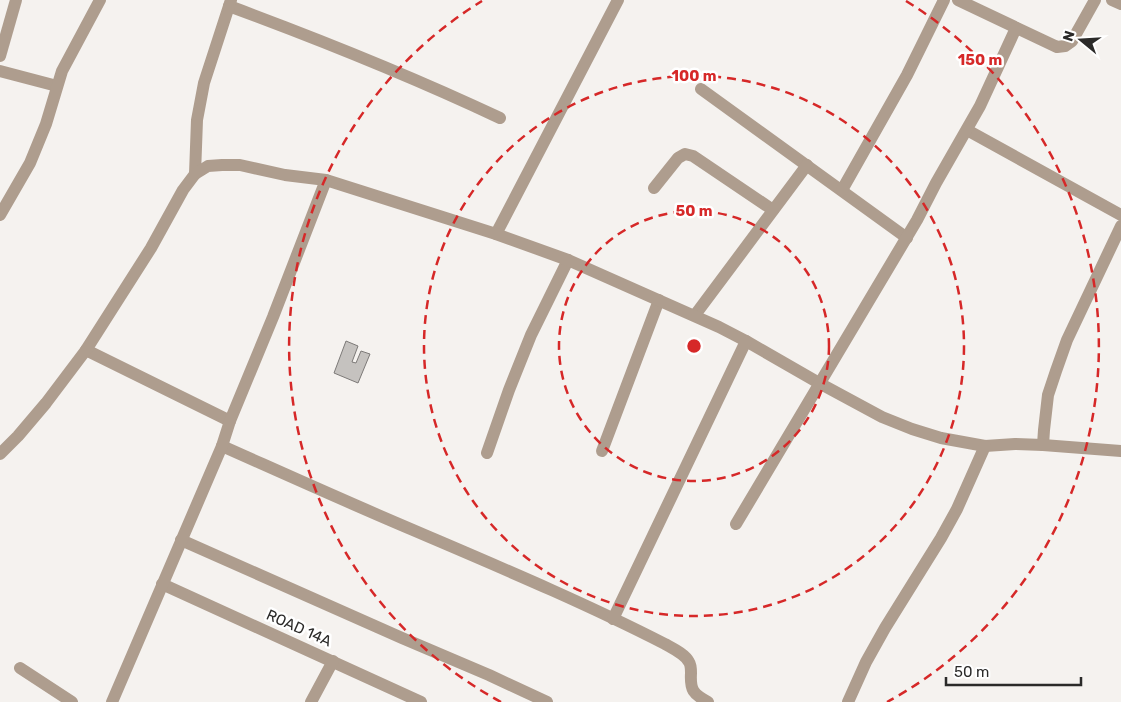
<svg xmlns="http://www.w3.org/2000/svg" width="1121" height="702" font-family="Rubik,sans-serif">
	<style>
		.building { fill: #c5c2bf; stroke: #7d7a78 }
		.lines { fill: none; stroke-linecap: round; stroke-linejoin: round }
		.minor { stroke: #ae9d8e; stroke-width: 12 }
		.ring { fill: none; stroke: #d62828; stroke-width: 2.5; stroke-dasharray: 9 6 }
		.labels { text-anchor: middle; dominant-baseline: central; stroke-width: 5; stroke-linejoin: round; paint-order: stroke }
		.street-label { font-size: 15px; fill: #2b2a29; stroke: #fff }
		.centre { fill: #d62828; stroke: #fff; stroke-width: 2.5 }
		.ring-label { font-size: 15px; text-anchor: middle; font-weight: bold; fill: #d62828; stroke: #fff; stroke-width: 5; stroke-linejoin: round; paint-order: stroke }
	</style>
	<rect width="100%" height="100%" fill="#f5f2ef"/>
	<polygon class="building" points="346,341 358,346 352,362 356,363 361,351 370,354 358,383 334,373"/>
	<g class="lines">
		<g class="minor">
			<polyline points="958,0 1057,47 1065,46 1072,41 1095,0"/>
			<polyline points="1112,0 1121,4"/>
			<path d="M229 6C321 40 411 76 500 118"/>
			<polyline points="0,56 16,0"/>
			<polyline points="0,71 57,86"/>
			<polyline points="701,89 907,238"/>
			<polyline points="967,130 1121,215"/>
			<polyline points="195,174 197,120 204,83 231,0"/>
			<polyline points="654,188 678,158 685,154 693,156 773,210"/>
			<polyline points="842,190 907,75 944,0"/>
			<polyline points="0,215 30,163 46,124 62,71 100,0"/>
			<polyline points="496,234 618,0"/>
			<polyline points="695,315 807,165"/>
			<polyline points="86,350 230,421"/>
			<polyline points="1043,445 1044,430 1048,395 1056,371 1067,340 1121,226"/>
			<path d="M222 446C285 474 349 503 413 530 497 566 583 602 665 644 672 648 685 654 689 662 691 665 691 669 691 673 690 690 693 694 708 702"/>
			<polyline points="602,451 659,300"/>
			<polyline points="487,453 509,390 531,335 568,260"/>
			<polyline points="0,454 18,436 46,403 86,350 151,248 183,190 195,174 208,166 222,165 240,165 285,175 326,180 496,234 568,260 719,327 746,341 819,383 882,417 912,429 941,438 985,446 1015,444 1043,445 1121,451"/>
			<polyline points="736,524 917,220 936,183 980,106 1016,28"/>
			<polyline points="181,540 402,638 489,675 547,702"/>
			<polyline points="162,584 421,702"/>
			<polyline points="613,619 746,341"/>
			<polyline points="20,668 72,702"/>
			<polyline points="112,702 222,446 230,421 273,317 326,180"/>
			<polyline points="311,702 333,661"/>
			<polyline points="848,702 866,662 885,628 941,538 957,509 985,446"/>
		</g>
	</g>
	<g class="ring">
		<circle cx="694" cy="346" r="135"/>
		<circle cx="694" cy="346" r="270"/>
		<path d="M501 702A405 405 0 0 1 482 1M906 1A405 405 0 0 1 887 702"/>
	</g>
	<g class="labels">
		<g class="street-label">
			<text transform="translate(299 628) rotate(24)">ROAD 14A</text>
		</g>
	</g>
	<circle cx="694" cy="346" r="8" class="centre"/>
	<g class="ring-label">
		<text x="980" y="65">150 m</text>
		<text x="694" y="81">100 m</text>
		<text x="694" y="216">50 m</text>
	</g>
	<g transform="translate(1081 40) rotate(288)" stroke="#ffffff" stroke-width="4" paint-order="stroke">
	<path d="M0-4L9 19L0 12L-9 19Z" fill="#2b2a29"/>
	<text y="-8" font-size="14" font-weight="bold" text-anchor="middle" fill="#2b2a29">N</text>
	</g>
	<path d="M946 677v8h135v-8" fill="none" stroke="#2b2a29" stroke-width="2.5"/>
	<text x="954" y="677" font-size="15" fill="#2b2a29" stroke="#ffffff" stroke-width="4" paint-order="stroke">50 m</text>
</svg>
